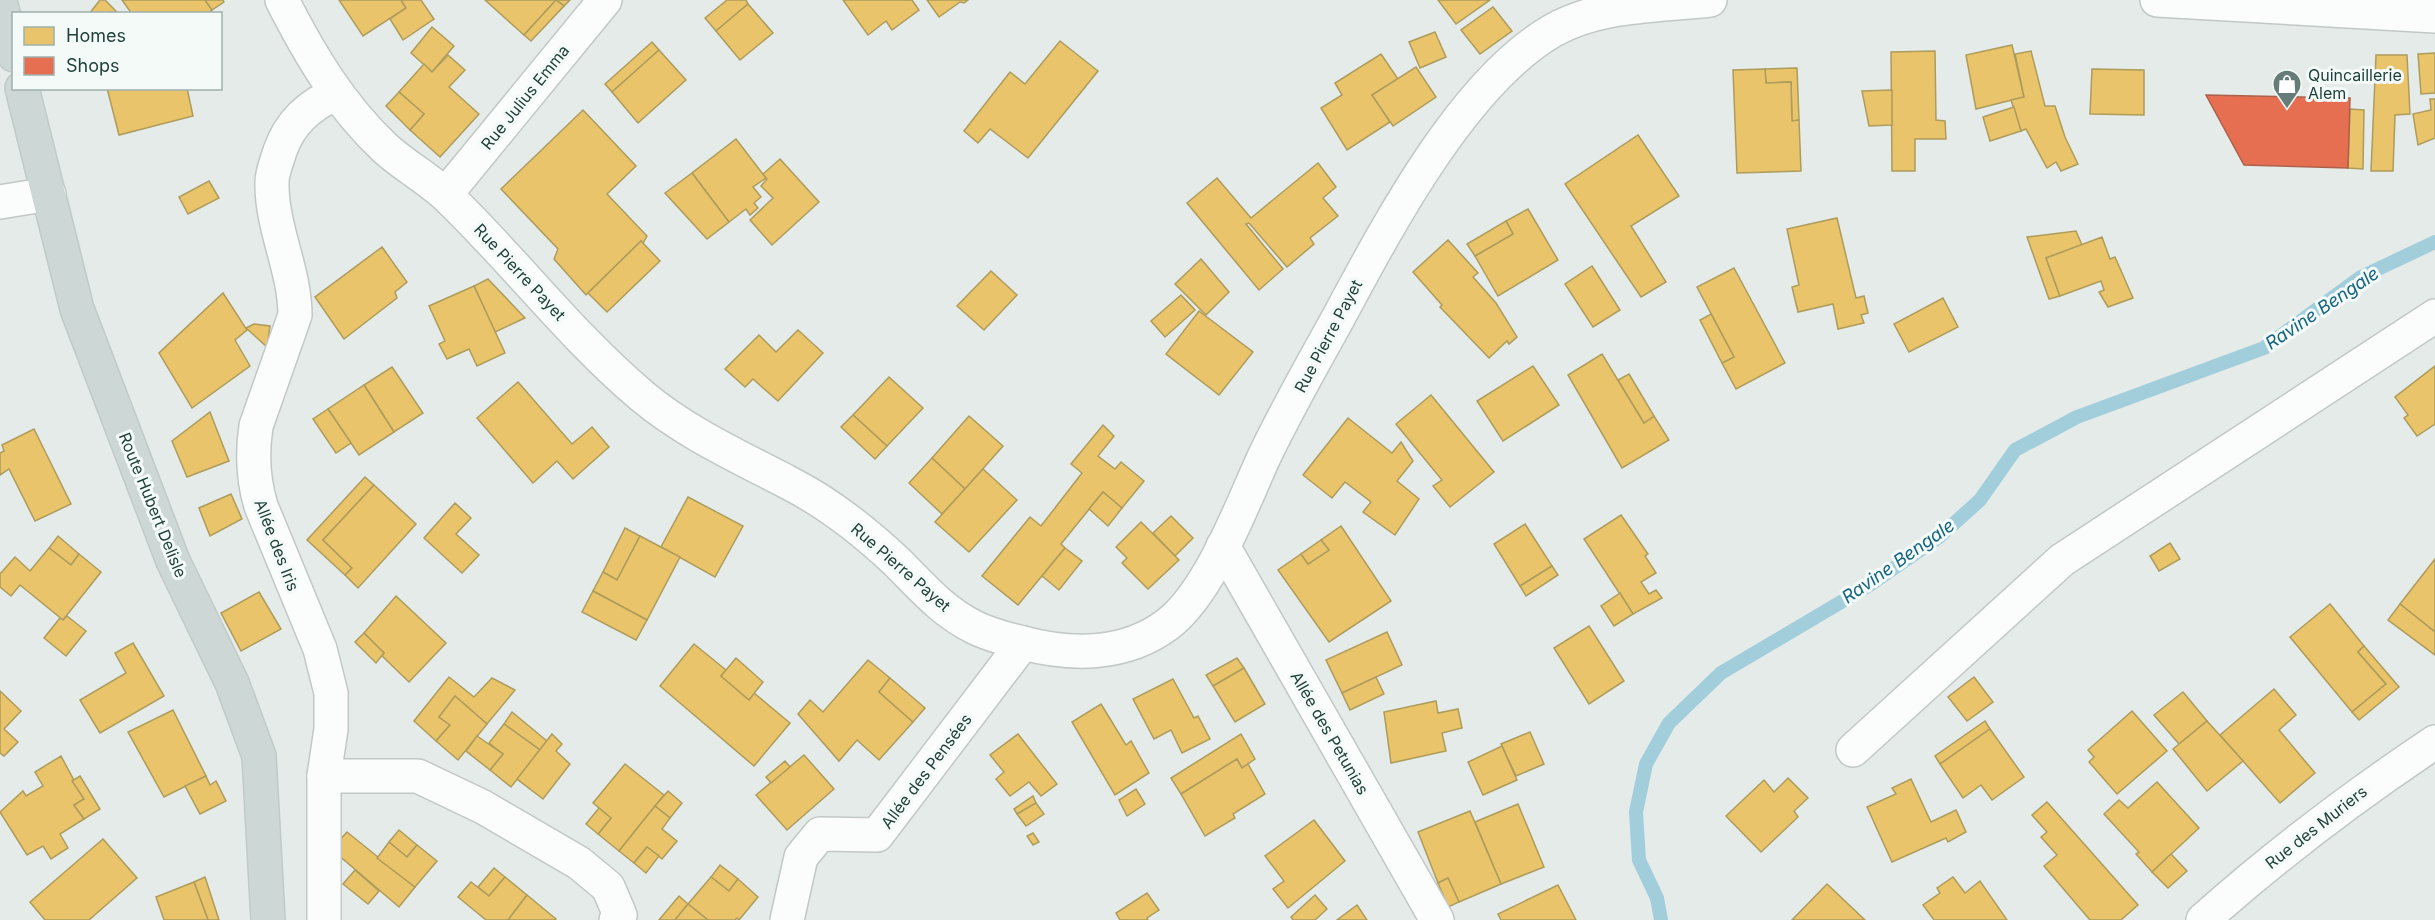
<svg xmlns="http://www.w3.org/2000/svg" width="2435" height="920" font-family="Inter,sans-serif">
	<style>
		.homes { fill: #e9c46a; stroke: #ad9c5c; stroke-width: 1.5 }
		.shops { fill: #e76f51; stroke: #ac614a; stroke-width: 1.5 }
		.lines { fill: none; stroke-linecap: round; stroke-linejoin: round }
		.stream { stroke: #a2cedc; stroke-width: 14 }
		.minor-casing { stroke: #c2c8c6; stroke-width: 36 }
		.major-casing { stroke: #c1cac8; stroke-width: 36 }
		.minor { stroke: #fbfcfc; stroke-width: 33 }
		.major { stroke: #cdd7d5; stroke-width: 33 }
		.labels { text-anchor: middle; dominant-baseline: central; stroke-width: 6; stroke-linejoin: round; paint-order: stroke }
		.poi-label { font-size: 16px; fill: #21403b; stroke: #f3faf7; text-anchor: start }
		.street-label { font-size: 16px; fill: #21403b; stroke: #f3faf7 }
		.water-label { font-size: 18px; font-style: italic; fill: #166481; stroke: #f3faf7 }
	</style>
	<rect width="100%" height="100%" fill="#e5ebe9"/>
	<g class="homes">
		<polygon points="100,0 105,0 117,12 89,14"/>
		<polygon points="122,0 205,0 212,10 207,14 132,14"/>
		<polygon points="205,0 223,0 224,2 212,10"/>
		<polygon points="339,0 401,0 406,8 363,36"/>
		<polygon points="401,0 421,0 434,19 403,40 390,19 406,8"/>
		<polygon points="485,0 556,0 524,35"/>
		<polygon points="556,0 570,0 564,6"/>
		<polygon points="556,0 564,6 531,41 524,35"/>
		<polygon points="727,0 746,0 748,4 716,31 705,18"/>
		<polygon points="843,0 912,0 919,10 892,30 886,21 868,35"/>
		<polygon points="927,0 968,0 964,3 960,2 939,17"/>
		<polygon points="1438,0 1490,0 1456,24"/>
		<polygon points="748,4 773,33 740,60 716,31"/>
		<polygon points="1493,7 1512,31 1480,54 1461,30"/>
		<polygon points="432,27 454,46 432,72 411,53"/>
		<polygon points="1435,32 1446,57 1420,68 1409,42"/>
		<polygon points="1060,41 1098,71 1028,158 990,129 978,143 964,131 1010,72 1025,84"/>
		<polygon points="652,42 659,50 612,92 605,84"/>
		<polygon points="2012,45 2024,97 1976,109 1966,55"/>
		<polygon points="659,50 686,80 638,123 612,92"/>
		<polygon points="1935,51 1936,120 1945,121 1946,139 1915,139 1915,171 1892,171 1891,52"/>
		<polygon points="2031,51 2045,106 2055,106 2065,137 2078,164 2061,171 2056,162 2047,168 2026,129 2021,131 2011,100 2024,97 2015,54"/>
		<polygon points="2435,53 2435,93 2421,94 2418,54"/>
		<polygon points="1381,54 1398,79 1372,95 1390,122 1347,150 1321,108 1342,95 1335,83"/>
		<polygon points="448,55 465,70 449,87 479,114 440,157 410,130 424,114 399,92 424,64 432,72"/>
		<polygon points="2376,55 2407,55 2410,114 2395,115 2393,171 2371,171"/>
		<polygon points="1416,67 1436,97 1393,126 1372,95"/>
		<polygon points="1797,68 1799,120 1792,121 1791,82 1766,83 1765,69"/>
		<polygon points="1765,69 1766,83 1791,82 1792,121 1799,120 1801,171 1737,173 1733,70"/>
		<polygon points="2092,69 2144,70 2144,115 2090,114"/>
		<polygon points="107,88 187,88 193,116 119,135"/>
		<polygon points="1892,90 1892,125 1869,126 1862,91"/>
		<polygon points="399,92 424,114 410,130 386,106"/>
		<polygon points="2430,99 2435,99 2435,138 2418,145 2413,114 2431,110"/>
		<polygon points="2014,107 2021,131 1990,141 1983,117"/>
		<polygon points="2350,109 2364,110 2363,169 2348,168"/>
		<polygon points="583,110 636,166 607,194 647,236 643,243 641,241 586,295 554,259 558,249 501,189"/>
		<polygon points="1638,135 1679,196 1631,226 1666,282 1641,297 1565,184"/>
		<polygon points="736,139 766,178 753,187 761,197 754,203 758,208 750,215 746,209 729,222 692,173"/>
		<polygon points="780,159 819,202 772,245 750,220 773,198 761,186 767,179 763,174"/>
		<polygon points="1318,163 1336,187 1323,198 1338,216 1310,238 1314,244 1287,267 1249,223 1246,224 1283,269 1259,290 1187,203 1217,178 1251,218"/>
		<polygon points="692,173 729,222 707,239 665,193"/>
		<polygon points="209,181 219,198 188,214 179,197"/>
		<polygon points="1528,209 1558,260 1498,296 1475,256 1513,234 1506,221"/>
		<polygon points="1837,218 1856,298 1864,296 1868,313 1861,315 1864,323 1838,329 1833,304 1798,312 1792,287 1799,285 1787,229"/>
		<polygon points="1506,221 1513,234 1475,256 1467,244"/>
		<polygon points="2076,231 2082,245 2046,258 2060,296 2049,299 2027,237"/>
		<polygon points="2102,237 2110,259 2115,257 2133,298 2108,307 2099,292 2104,290 2101,281 2060,296 2046,258"/>
		<polygon points="1448,240 1478,273 1473,277 1496,303 1517,337 1509,344 1507,341 1489,358 1440,307 1442,305 1413,272"/>
		<polygon points="641,241 660,261 607,312 588,293"/>
		<polygon points="382,247 407,282 395,292 397,298 344,339 315,297"/>
		<polygon points="1201,259 1229,292 1206,315 1175,284"/>
		<polygon points="1592,266 1620,310 1593,327 1565,284"/>
		<polygon points="1734,268 1785,363 1736,389 1722,363 1734,357 1697,287"/>
		<polygon points="991,271 1017,295 984,330 957,306"/>
		<polygon points="488,279 525,318 495,332 474,286"/>
		<polygon points="474,286 505,353 477,366 469,349 447,359 439,344 445,341 429,306"/>
		<polygon points="223,293 247,330 235,340 250,366 192,408 159,353"/>
		<polygon points="1181,295 1195,310 1165,337 1151,321"/>
		<polygon points="1943,298 1958,327 1909,352 1894,324"/>
		<polygon points="1199,311 1253,352 1219,395 1166,354"/>
		<polygon points="1711,314 1734,357 1722,363 1700,320"/>
		<polygon points="254,324 270,326 267,347 246,328"/>
		<polygon points="798,330 823,353 778,401 753,379 745,387 725,369 759,335 776,352"/>
		<polygon points="1602,354 1644,423 1654,416 1669,440 1622,468 1568,375"/>
		<polygon points="1533,366 1559,405 1503,441 1477,401"/>
		<polygon points="2435,366 2435,424 2417,436 2404,418 2408,415 2395,397"/>
		<polygon points="392,367 423,413 394,432 364,385"/>
		<polygon points="1629,374 1654,416 1644,423 1618,380"/>
		<polygon points="889,377 923,408 887,446 853,415"/>
		<polygon points="518,382 572,444 592,427 609,447 573,479 557,461 533,483 477,418"/>
		<polygon points="364,385 394,432 359,455 328,409"/>
		<polygon points="1431,395 1494,472 1450,507 1433,486 1442,480 1396,424"/>
		<polygon points="328,409 351,443 336,453 313,419"/>
		<polygon points="210,412 229,461 187,477 172,441"/>
		<polygon points="853,415 887,446 875,459 841,427"/>
		<polygon points="969,416 1003,446 965,489 932,458"/>
		<polygon points="1348,418 1392,453 1401,442 1413,461 1397,481 1419,499 1395,535 1363,512 1371,502 1345,482 1332,498 1303,475"/>
		<polygon points="1103,425 1114,436 1098,456 1115,469 1121,462 1144,481 1122,508 1103,492 1061,544 1065,548 1018,605 982,576 1030,517 1041,526 1082,473 1071,464"/>
		<polygon points="34,429 71,504 35,521 9,469 0,475 0,453 4,451 2,445"/>
		<polygon points="932,458 965,489 942,514 909,483"/>
		<polygon points="983,469 1017,500 969,552 935,522"/>
		<polygon points="365,477 374,485 323,540 352,568 345,575 307,540"/>
		<polygon points="374,485 416,524 358,588 345,575 352,568 323,540"/>
		<polygon points="1103,492 1122,508 1108,526 1089,509"/>
		<polygon points="231,494 242,519 210,536 199,508"/>
		<polygon points="688,497 743,526 715,577 661,547"/>
		<polygon points="455,503 471,518 456,534 479,555 462,573 424,538"/>
		<polygon points="1621,515 1648,554 1645,556 1656,573 1641,582 1649,594 1656,590 1662,598 1633,614 1584,539"/>
		<polygon points="1171,516 1193,538 1175,556 1153,533"/>
		<polygon points="1141,522 1179,560 1148,589 1122,563 1127,558 1116,547"/>
		<polygon points="1525,524 1552,566 1520,586 1494,544"/>
		<polygon points="1341,526 1391,601 1329,642 1278,570 1301,554 1308,564 1329,550 1321,540"/>
		<polygon points="625,528 640,536 617,580 603,572"/>
		<polygon points="58,536 79,554 71,565 49,548"/>
		<polygon points="640,536 680,557 647,620 593,591 603,572 617,580"/>
		<polygon points="1321,540 1329,550 1308,564 1301,554"/>
		<polygon points="2170,543 2180,559 2159,571 2150,556"/>
		<polygon points="49,548 71,565 79,554 101,572 63,620 20,585 11,596 0,587 0,574 15,557 30,571"/>
		<polygon points="1065,548 1082,561 1059,590 1042,576"/>
		<polygon points="2435,559 2435,632 2400,604"/>
		<polygon points="1552,566 1558,575 1526,596 1520,586"/>
		<polygon points="593,591 647,620 636,640 582,612"/>
		<polygon points="259,592 281,629 241,651 221,613"/>
		<polygon points="1620,593 1633,614 1614,626 1601,606"/>
		<polygon points="396,596 446,643 409,682 382,656 384,653 364,633"/>
		<polygon points="2330,604 2364,646 2358,652 2386,684 2352,712 2290,637"/>
		<polygon points="2400,604 2435,632 2435,655 2388,620"/>
		<polygon points="67,616 86,631 66,656 44,638 60,618 63,620"/>
		<polygon points="1589,626 1624,681 1589,704 1554,648"/>
		<polygon points="1387,632 1402,665 1342,693 1326,660"/>
		<polygon points="364,633 384,653 376,663 355,642"/>
		<polygon points="133,643 164,696 100,733 80,700 126,673 115,653"/>
		<polygon points="694,644 726,670 721,676 749,700 754,693 790,723 754,766 660,686"/>
		<polygon points="2364,646 2399,687 2359,720 2352,712 2386,684 2358,652"/>
		<polygon points="736,658 763,682 749,700 721,676"/>
		<polygon points="1237,658 1244,668 1213,686 1206,675"/>
		<polygon points="868,660 890,678 879,692 913,722 879,760 857,740 839,761 798,714 810,700 823,712"/>
		<polygon points="1244,668 1265,704 1235,722 1213,686"/>
		<polygon points="449,677 474,697 492,678 515,690 487,724 455,696 439,717 450,725 436,741 414,721"/>
		<polygon points="1376,677 1384,694 1350,710 1342,693"/>
		<polygon points="1974,677 1993,702 1967,721 1948,697"/>
		<polygon points="890,678 925,708 913,722 879,692"/>
		<polygon points="1173,679 1194,718 1198,716 1210,739 1182,753 1171,730 1154,739 1133,699"/>
		<polygon points="2274,689 2296,715 2279,730 2315,773 2280,803 2220,735"/>
		<polygon points="0,691 21,711 4,729 18,742 4,756 0,753"/>
		<polygon points="2183,692 2207,721 2179,744 2154,715"/>
		<polygon points="455,696 487,724 458,760 436,741 450,725 439,717"/>
		<polygon points="1436,701 1438,713 1458,709 1462,728 1442,733 1446,751 1391,763 1384,712"/>
		<polygon points="1101,704 1126,745 1131,741 1149,773 1115,795 1072,722"/>
		<polygon points="173,710 206,776 164,797 128,732"/>
		<polygon points="2132,711 2167,751 2117,794 2089,762 2094,757 2088,750"/>
		<polygon points="512,712 547,741 540,750 504,724"/>
		<polygon points="1985,721 1990,729 1940,764 1935,756"/>
		<polygon points="2207,721 2243,761 2207,791 2173,749"/>
		<polygon points="504,724 540,750 511,787 490,770 503,754 489,743"/>
		<polygon points="1990,729 2024,777 1992,800 1981,785 1963,798 1940,764"/>
		<polygon points="1530,732 1544,764 1516,776 1501,744"/>
		<polygon points="552,734 562,744 556,751 570,764 543,799 517,779"/>
		<polygon points="1018,734 1057,784 1041,796 1029,782 1010,796 996,779 1004,772 990,755"/>
		<polygon points="1241,734 1255,759 1242,768 1237,759 1181,794 1171,778"/>
		<polygon points="477,736 503,754 490,770 466,751"/>
		<polygon points="1502,746 1517,780 1483,795 1468,762"/>
		<polygon points="804,755 834,789 787,830 756,795"/>
		<polygon points="61,756 84,799 74,805 84,819 60,834 68,848 51,859 43,846 27,855 0,812 23,791 26,796 43,786 35,772"/>
		<polygon points="1237,759 1242,768 1248,764 1265,794 1233,814 1235,818 1205,836 1181,794"/>
		<polygon points="785,761 790,767 771,783 766,777"/>
		<polygon points="625,764 664,795 619,851 598,834 611,818 593,803"/>
		<polygon points="80,776 100,809 84,819 74,805 84,799 72,781"/>
		<polygon points="206,776 210,785 216,781 226,801 200,814 185,786"/>
		<polygon points="1788,778 1808,798 1794,811 1798,817 1761,852 1726,816 1764,780 1774,792"/>
		<polygon points="1911,779 1931,822 1956,810 1966,832 1948,842 1946,838 1892,862 1867,807 1896,794 1892,788"/>
		<polygon points="2157,782 2199,828 2152,872 2136,854 2139,852 2104,814 2119,800 2128,808"/>
		<polygon points="1136,789 1145,804 1127,816 1119,800"/>
		<polygon points="668,791 682,803 670,818 655,806"/>
		<polygon points="1033,796 1036,803 1017,814 1014,809"/>
		<polygon points="2047,802 2138,905 2121,920 2090,920 2044,866 2057,855 2041,837 2047,832 2032,815"/>
		<polygon points="1036,803 1044,814 1026,826 1017,814"/>
		<polygon points="1518,804 1544,867 1501,884 1475,822"/>
		<polygon points="655,806 670,818 662,829 677,841 662,859 647,847 634,863 619,851"/>
		<polygon points="599,808 611,818 598,834 586,824"/>
		<polygon points="1470,811 1501,884 1459,902 1448,878 1438,883 1418,832"/>
		<polygon points="1314,820 1345,861 1288,908 1273,889 1284,881 1265,856"/>
		<polygon points="399,830 417,845 407,857 389,842"/>
		<polygon points="347,832 415,887 399,907 336,853 335,845"/>
		<polygon points="1033,833 1039,842 1033,845 1027,836"/>
		<polygon points="103,839 137,878 89,920 45,920 30,902"/>
		<polygon points="389,842 407,857 417,845 437,861 415,887 377,858"/>
		<polygon points="647,847 659,856 646,873 634,863"/>
		<polygon points="2171,854 2187,871 2168,888 2152,872"/>
		<polygon points="720,865 738,879 729,891 711,877"/>
		<polygon points="494,868 505,877 489,896 478,887"/>
		<polygon points="355,870 379,891 368,904 343,884"/>
		<polygon points="205,877 219,920 208,920 194,882"/>
		<polygon points="505,877 527,895 508,920 486,920 458,897 471,882 489,896"/>
		<polygon points="711,877 729,891 738,879 758,897 739,920 737,918 735,920 708,920 688,904"/>
		<polygon points="1953,877 1965,893 1980,881 2007,920 1934,920 1923,905 1940,893 1937,888"/>
		<polygon points="1448,878 1459,902 1448,907 1438,883"/>
		<polygon points="194,882 208,920 164,920 156,897"/>
		<polygon points="1827,884 1865,920 1792,920"/>
		<polygon points="1558,885 1576,920 1501,920 1498,914"/>
		<polygon points="1147,893 1159,910 1147,918 1148,920 1120,920 1116,913"/>
		<polygon points="527,895 556,919 555,920 508,920"/>
		<polygon points="1315,895 1327,909 1315,920 1293,920 1291,917"/>
		<polygon points="679,896 688,904 675,920 659,920"/>
		<polygon points="688,904 708,920 675,920"/>
		<polygon points="1357,905 1367,920 1337,920"/>
	</g>
	<polygon class="shops" points="2206,95 2350,98 2348,168 2244,165"/>
	<g class="lines">
		<polyline class="stream" points="1661,920 1657,898 1639,860 1636,812 1646,764 1669,723 1721,673 1868,586 1939,537 1980,500 2015,450 2077,417 2264,348 2361,277 2435,242"/>
		<g class="minor-casing">
			<g id="minor">
				<path d="M282 0C310 55 340 106 386 149 406 167 431 180 450 199 516 263 572 337 642 396 686 433 740 457 791 484 830 504 865 532 897 562 921 586 943 612 974 627 989 635 1007 639 1023 643 1072 656 1126 656 1168 624 1210 592 1242 505 1264 457 1286 411 1311 367 1336 322 1385 231 1461 84 1552 31 1598 4 1658 6 1710 0"/>
				<polyline points="2157,0 2435,16"/>
				<polyline points="446,194 605,0"/>
				<polyline points="0,202 49,194"/>
				<polyline points="1223,546 1437,920"/>
				<polyline points="1853,750 2062,560 2435,316"/>
				<polyline points="324,776 418,776 483,807 579,863 608,887 620,915 616,920"/>
				<path d="M324 920V776L331 729V693L320 649 261 506C253 480 252 453 256 426L295 315C295 270 271 227 272 182 272 172 277 161 280 151 290 122 309 106 336 93"/>
				<polyline points="787,920 801,857 820,834 877,835 1023,643"/>
				<path d="M2203 920C2276 855 2354 796 2435 742"/>
			</g>
		</g>
		<g class="major-casing">
			<g id="major">
				<polyline points="0,1 14,55"/>
				<polyline points="22,88 77,309 173,561 232,683 259,756 268,920"/>
			</g>
		</g>
		<use href="#minor" class="minor"/>
		<use href="#major" class="major"/>
	</g>
	<defs>
		<g id="shop-pin" transform="scale(1.5)"><path d="M0 17L-7.5 6A9.5 9.5 0 1 1 7.5 6Z" fill="#667c78" stroke="#f3faf7"/><path d="M-5-2.5h2.3a2.7 3.5 0 0 1 5.4 0H5L5.5 6h-11ZM-1.5-2.5h3a1.5 2.3 0 0 0-3 0Z" fill="#fff"/></g>
	</defs>
	<g fill-rule="evenodd">
		<use href="#shop-pin" x="2287" y="84"/>
	</g>
	<g class="labels">
		<g class="poi-label">
			<text x="2308" y="75">Quincaillerie<tspan x="2308" dy="18">Alem</tspan></text>
		</g>
		<g class="street-label">
			<text transform="translate(525 97) rotate(-51)">Rue Julius Emma</text>
			<text transform="translate(520 272) rotate(47)">Rue Pierre Payet</text>
			<text transform="translate(1328 336) rotate(-62)">Rue Pierre Payet</text>
			<text transform="translate(153 505) rotate(68)">Route Hubert Delisle</text>
			<text transform="translate(277 545) rotate(69)">Allée des Iris</text>
			<text transform="translate(901 567) rotate(41)">Rue Pierre Payet</text>
			<text transform="translate(1330 733) rotate(60)">Allée des Petunias</text>
			<text transform="translate(926 771) rotate(-53)">Allée des Pensées</text>
			<text transform="translate(2316 827) rotate(-38)">Rue des Muriers</text>
		</g>
		<g class="water-label">
			<text transform="translate(2322 308) rotate(-34)">Ravine Bengale</text>
			<text transform="translate(1898 561) rotate(-35)">Ravine Bengale</text>
		</g>
	</g>
	<rect x="12" y="12" width="210" height="78" fill="#f3faf7" stroke="#9fb0ac" stroke-width="1.5"/>
	<rect x="24" y="27" width="30" height="18" fill="#e9c46a" stroke="#9fb0ac" stroke-width="1.5"/>
	<text x="66" y="42" font-size="18" fill="#21403b">Homes</text>
	<rect x="24" y="57" width="30" height="18" fill="#e76f51" stroke="#9fb0ac" stroke-width="1.5"/>
	<text x="66" y="72" font-size="18" fill="#21403b">Shops</text>
</svg>
